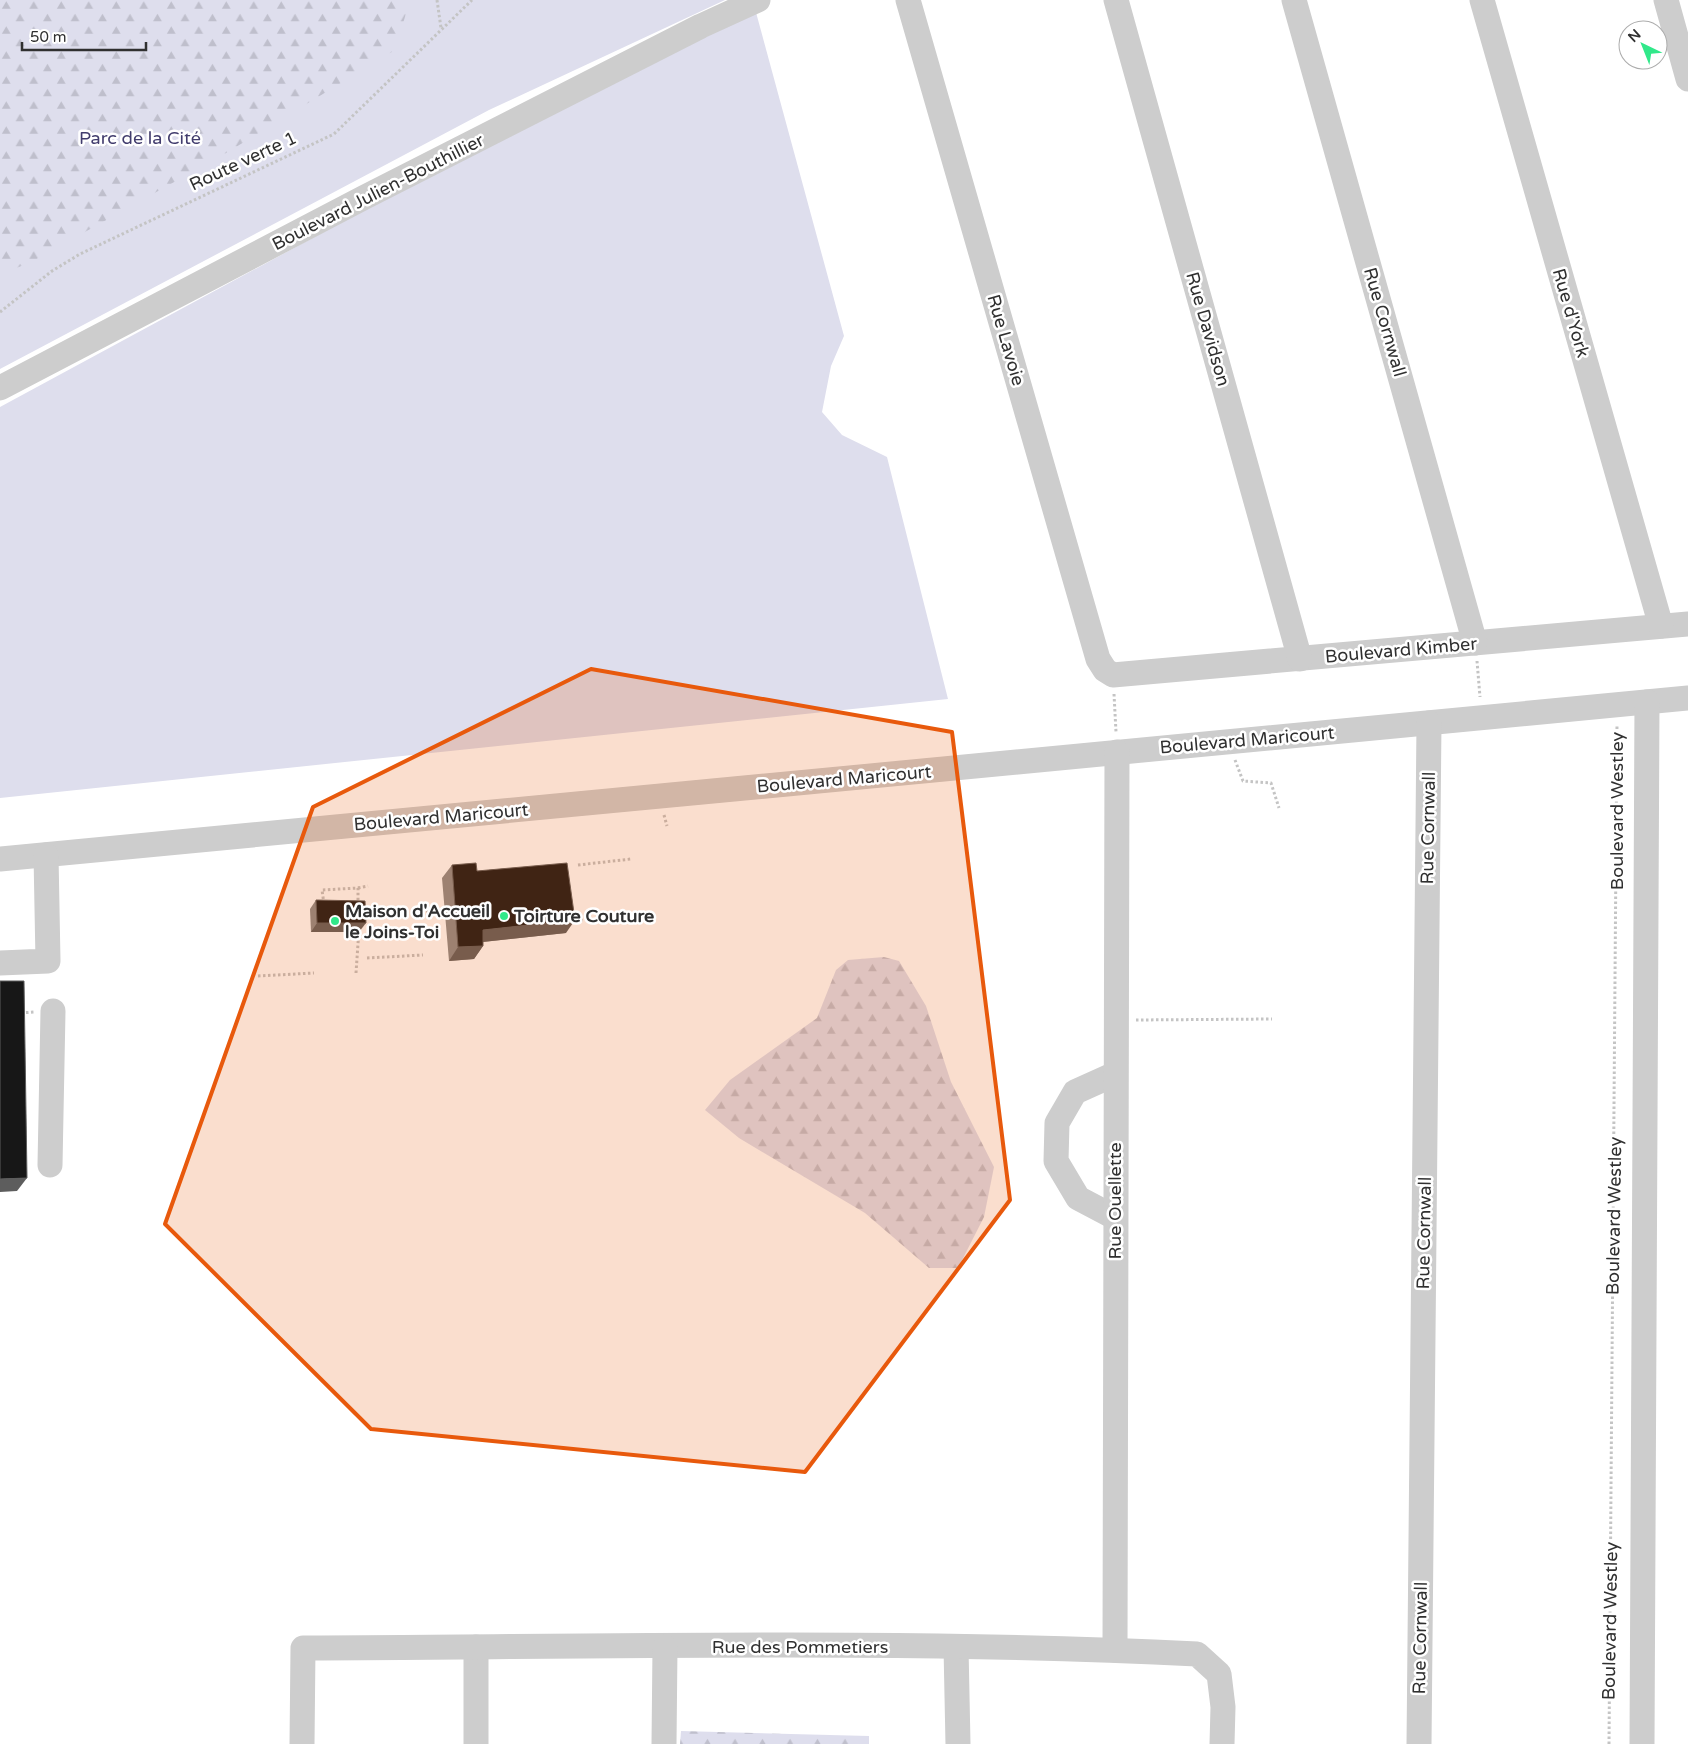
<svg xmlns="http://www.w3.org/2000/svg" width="1688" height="1744" font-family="'Varela Round',sans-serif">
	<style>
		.green { fill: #dedeed }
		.forest { fill: url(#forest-firs) }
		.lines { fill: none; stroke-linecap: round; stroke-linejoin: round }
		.path { stroke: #c4c4c4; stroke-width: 3; stroke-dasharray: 2.5 2.5; stroke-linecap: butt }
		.minor { stroke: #cdcdcd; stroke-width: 25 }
		.wall { fill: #8b8b8b }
		.shaded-wall { fill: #5d5d5d }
		.building { fill: #171717; stroke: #5d5d5d }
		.marked { fill: #e8590c; fill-opacity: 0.2; stroke: #e8590c; stroke-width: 4; stroke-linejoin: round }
		.poi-dot { fill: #31e88a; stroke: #fff; stroke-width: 2 }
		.labels { text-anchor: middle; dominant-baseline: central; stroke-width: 5; stroke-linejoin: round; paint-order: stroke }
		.park-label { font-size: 18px; fill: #413c6d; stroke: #fff }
		.street-label { font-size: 18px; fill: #303030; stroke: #fff }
		.poi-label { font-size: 18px; font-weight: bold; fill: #303030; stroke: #fff; text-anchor: start }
	</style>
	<defs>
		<pattern id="forest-firs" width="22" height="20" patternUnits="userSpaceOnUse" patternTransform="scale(1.25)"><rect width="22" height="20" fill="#dedeed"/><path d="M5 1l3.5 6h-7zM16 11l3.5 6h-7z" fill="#bfbfcc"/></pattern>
	</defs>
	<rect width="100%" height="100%" fill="#fff"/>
	<g class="green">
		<polygon points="0,0 725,0 489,110 0,369"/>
		<polygon points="754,5 844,336 831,366 822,412 842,435 887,457 948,699 0,798 0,407 394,194"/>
	</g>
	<g class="forest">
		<polygon points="0,0 410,0 395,50 226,153 33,261 0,275"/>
		<polygon points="884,957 899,961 926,1006 951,1082 994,1167 984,1217 958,1268 929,1268 865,1213 739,1138 705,1110 730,1080 817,1018 836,970 848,960"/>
		<polygon points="681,1731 869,1736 869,1744 680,1744"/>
	</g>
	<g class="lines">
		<g class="path">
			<polyline points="437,0 441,28"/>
			<polyline points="0,312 52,271 80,254 334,134 472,0"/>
			<polyline points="1477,661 1480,697"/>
			<polyline points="1114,694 1116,732"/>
			<polyline points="1235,760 1243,781 1271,783 1279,808"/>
			<polyline points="664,815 667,826"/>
			<polyline points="578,865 631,859"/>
			<polyline points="358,888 368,886"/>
			<polyline points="324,904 322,890 358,888 358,903"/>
			<polyline points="421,911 445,911"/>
			<polyline points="571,920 583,920"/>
			<polyline points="367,958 423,955"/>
			<polyline points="356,973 359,929"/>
			<polyline points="258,976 314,973"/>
			<polyline points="21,1013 34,1012"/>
			<polyline points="1136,1020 1272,1019"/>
			<polyline points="1609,1744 1617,725"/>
		</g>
		<g class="minor">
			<polyline points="908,0 1098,659 1105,670 1113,675 1688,624"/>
			<polyline points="1116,0 1300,659"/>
			<polyline points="1294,0 1475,643"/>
			<polyline points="1482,0 1661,626"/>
			<polyline points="1666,0 1688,79"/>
			<polyline points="0,388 365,197 701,26 758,0"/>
			<polyline points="0,859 1688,698"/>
			<polyline points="0,963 48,961 46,855"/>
			<polyline points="50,1165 53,1011"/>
			<polyline points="1114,1217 1078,1198 1056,1161 1057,1123 1075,1092 1115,1074"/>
			<polyline points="476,1647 476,1744"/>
			<polyline points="956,1647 958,1744"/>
			<polyline points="1115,1650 1117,752"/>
			<path d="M302 1744 303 1648C600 1647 900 1639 1197 1654L1219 1674 1223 1707 1222 1744"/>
			<polyline points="664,1744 665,1647"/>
			<polyline points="1419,1744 1429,723"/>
			<polyline points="1642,1744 1647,702"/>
		</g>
	</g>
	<g class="wall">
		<polygon points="452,865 477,871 566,933 483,942 483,946 474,959 449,961 442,878"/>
		<polygon points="316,900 359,932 311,932 310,909"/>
	</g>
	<g class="shaded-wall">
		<polygon points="575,920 566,933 473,943 483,930"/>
		<polygon points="317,923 366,923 359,932 311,932"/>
		<polygon points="483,946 474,959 449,961 458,947"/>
		<polygon points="27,1178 17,1191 0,1192 0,1179"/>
	</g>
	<g class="building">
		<polygon points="476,863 477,871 567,863 575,920 483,930 483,946 458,947 452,865"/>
		<polygon points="316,900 365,901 366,923 317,923"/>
		<polygon points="0,981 24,981 27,1178 0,1179"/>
	</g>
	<path class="marked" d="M591 669 952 732 1010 1200 805 1472 371 1429 165 1224 313 807Z"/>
	<g class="poi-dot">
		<circle cx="504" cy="916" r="5"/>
		<circle cx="335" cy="921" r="5"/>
	</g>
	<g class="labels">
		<g class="park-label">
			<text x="140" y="138">Parc de la Cité</text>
		</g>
		<g class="street-label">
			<text transform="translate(243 161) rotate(-25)">Route verte 1</text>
			<text transform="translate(378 192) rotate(-27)">Boulevard Julien-Bouthillier</text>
			<text transform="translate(1571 313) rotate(74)">Rue d'York</text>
			<text transform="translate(1385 322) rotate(74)">Rue Cornwall</text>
			<text transform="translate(1208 329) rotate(74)">Rue Davidson</text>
			<text transform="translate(1006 340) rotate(74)">Rue Lavoie</text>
			<text transform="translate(1401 650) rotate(-5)">Boulevard Kimber</text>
			<text transform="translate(1247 740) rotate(-5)">Boulevard Maricourt</text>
			<text transform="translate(844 779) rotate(-5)">Boulevard Maricourt</text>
			<text transform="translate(1617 811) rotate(-90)">Boulevard Westley</text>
			<text transform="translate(441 817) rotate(-5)">Boulevard Maricourt</text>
			<text transform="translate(1428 828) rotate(-89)">Rue Cornwall</text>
			<text transform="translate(1115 1201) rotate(-90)">Rue Ouellette</text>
			<text transform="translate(1614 1216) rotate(-89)">Boulevard Westley</text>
			<text transform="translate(1424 1233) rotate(-89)">Rue Cornwall</text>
			<text transform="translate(1610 1621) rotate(-89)">Boulevard Westley</text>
			<text transform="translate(1420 1638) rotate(-89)">Rue Cornwall</text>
			<text x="800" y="1647">Rue des Pommetiers</text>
		</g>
		<g class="poi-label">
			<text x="345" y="911">Maison d'Accueil<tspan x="345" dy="21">le Joins-Toi</tspan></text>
			<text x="514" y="916">Toirture Couture</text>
		</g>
	</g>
	<g transform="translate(1643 45) rotate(317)"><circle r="24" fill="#ffffff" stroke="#acacac"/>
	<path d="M0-4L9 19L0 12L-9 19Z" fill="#31e88a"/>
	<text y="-8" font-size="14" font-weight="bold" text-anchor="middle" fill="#303030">N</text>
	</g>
	<path d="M22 42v8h124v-8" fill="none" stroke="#303030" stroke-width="2.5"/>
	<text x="30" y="42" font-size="15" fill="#303030" stroke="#ffffff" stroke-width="4" paint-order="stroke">50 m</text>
</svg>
